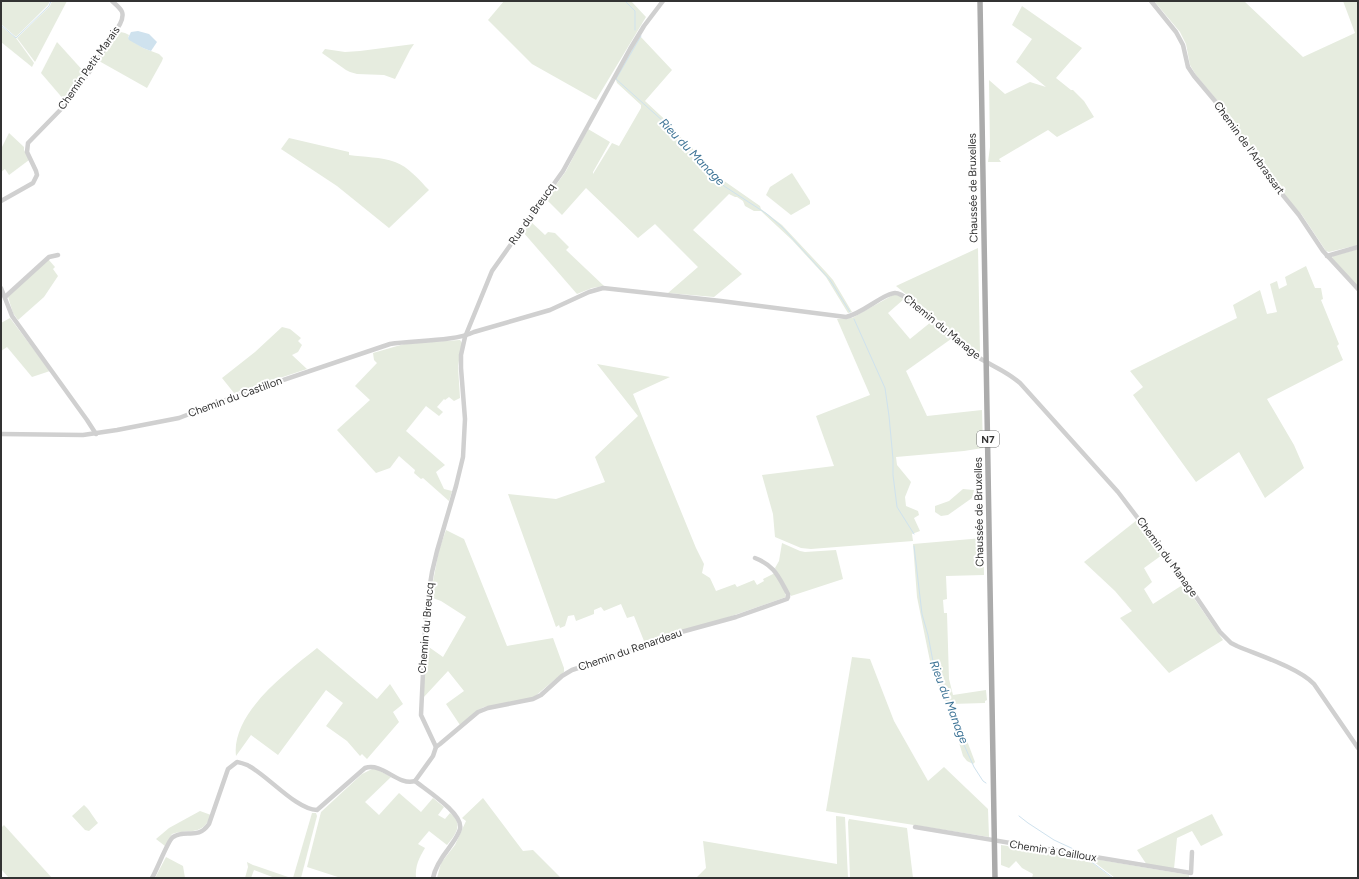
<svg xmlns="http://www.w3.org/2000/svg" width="1359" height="879" font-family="Figtree,sans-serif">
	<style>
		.green { fill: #e6ecdf }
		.water { fill: #cfe2ee }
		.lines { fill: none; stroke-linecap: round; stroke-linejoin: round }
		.stream { stroke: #cfe2ee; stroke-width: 1 }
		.minor { stroke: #d0d0d0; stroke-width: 4.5 }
		.major { stroke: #ababab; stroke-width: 5.5 }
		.labels { text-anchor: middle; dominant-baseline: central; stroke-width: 4; stroke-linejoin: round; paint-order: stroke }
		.shield { fill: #fff; stroke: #707070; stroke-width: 1 }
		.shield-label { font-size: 10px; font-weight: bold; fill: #333 }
		.street-label { font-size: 11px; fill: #333; stroke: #fff }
		.water-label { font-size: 12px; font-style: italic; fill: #3f7597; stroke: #fff }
	</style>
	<rect width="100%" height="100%" fill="#fff"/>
	<g class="green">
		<polygon points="1,1 50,1 48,5 16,37 1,24"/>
		<polygon points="52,1 67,1 35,62 17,38 50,6"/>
		<polygon points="504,1 631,1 646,17 596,100 532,64 488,20"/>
		<polygon points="1154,1 1244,1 1303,57 1355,33 1343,1 1358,1 1358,245 1329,252 1326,251 1302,215 1278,188 1221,105 1196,75 1190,65 1186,44 1180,32"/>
		<polygon points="1022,6 1082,48 1056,78 1071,90 1073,90 1084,101 1094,117 1057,137 1048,130 999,159 1001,162 988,162 990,147 989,80 1005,94 1030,82 1046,87 1016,62 1032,39 1012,25"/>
		<polygon points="1,26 16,38 34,63 32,67 1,42"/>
		<polygon points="116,31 125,33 129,35 128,38 143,48 159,54 163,58 162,61 147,88 99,61"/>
		<polygon points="640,36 672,70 645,101 675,129 679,136 692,147 695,153 717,176 760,206 761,209 782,225 826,272 833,280 852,312 848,313 826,277 792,240 761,211 754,211 745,206 743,201 737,197 735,197 729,194 693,230 742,274 714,297 668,293 698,267 655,224 638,238 586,188 562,215 546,199 566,171 588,129 610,142 593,172 593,174 612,143 619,146 641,108 641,105 617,83 615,77"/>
		<polygon points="57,42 85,73 65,101 41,73"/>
		<polygon points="414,44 410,50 395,79 384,75 357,74 350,72 346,70 322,53 325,49 345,52 360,51"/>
		<polygon points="9,133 24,147 24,150 29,160 9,175 5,169 1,172 1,149"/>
		<path d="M289 138 349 152V155C364 157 381 157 395 162 409 167 419 180 429 190L389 228 337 186 281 149Z"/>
		<polygon points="792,173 810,201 810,204 791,215 766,195 770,187"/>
		<polygon points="530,221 545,235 548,232 555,233 569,247 566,250 604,286 592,288 577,294 523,232"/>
		<polygon points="978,248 980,354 896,286"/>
		<polygon points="1358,249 1358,287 1332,258 1333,256"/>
		<polygon points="48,259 55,267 53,269 58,276 44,297 18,320 13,313 8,297"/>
		<polygon points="1306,266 1315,288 1321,288 1323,299 1321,300 1339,344 1337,346 1343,360 1267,399 1294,445 1304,468 1265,498 1239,452 1196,482 1133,395 1143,387 1130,371 1237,318 1233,305 1260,290 1267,314 1277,312 1270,284 1277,281 1279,289 1287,285 1285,277"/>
		<polygon points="893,295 898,295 904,299 888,313 910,339 931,322 951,339 906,371 927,416 982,410 983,448 964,451 896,457 897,465 911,482 905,497 906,506 918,511 919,515 914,518 920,531 912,534 913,541 811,549 801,548 775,537 773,514 762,475 834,466 816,416 870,395 837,319 852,318"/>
		<polygon points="10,318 50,371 32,377 7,347 1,351 1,323"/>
		<polygon points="282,327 290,329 301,338 298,341 302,345 298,352 292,355 307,369 234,393 222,378 255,352"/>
		<polygon points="460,340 462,343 458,366 460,398 454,401 449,397 445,400 444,399 437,407 443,412 439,416 426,406 406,431 445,465 436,472 444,489 452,491 449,501 423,478 421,479 414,473 415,470 399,456 390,468 376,473 337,430 370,400 355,386 377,363 374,360 373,353 404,344"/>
		<polygon points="597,364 670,377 633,394 696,548 704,564 702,573 710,578 716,591 735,584 737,587 754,580 757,585 764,581 763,579 775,573 785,592 786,597 726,618 644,641 634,616 627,618 621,604 604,611 601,607 594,610 594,614 576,621 574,615 568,616 565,626 560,628 559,625 556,627 508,494 556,499 605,482 595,457 638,416"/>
		<polygon points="963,489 974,490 972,498 948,515 941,516 935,512 935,506 949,501"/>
		<polygon points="1137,520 1162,555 1144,568 1152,582 1144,589 1153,604 1184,584 1223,640 1169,673 1120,618 1132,611 1115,591 1084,562"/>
		<polygon points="446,530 464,539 507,646 553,638 564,668 564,672 534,697 526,700 484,707 478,710 460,725 446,704 464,691 448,671 423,698 426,645 443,657 466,617 441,601 430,597 439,550"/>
		<polygon points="983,538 984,575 946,576 947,599 943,600 944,613 947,613 949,679 953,695 986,690 987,700 985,701 985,703 951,704 962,738 966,738 975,762 973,764 967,761 963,756 949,709 932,671 917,597 913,544"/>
		<polygon points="782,543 800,551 805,552 836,550 843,579 791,596 775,568 779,561"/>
		<path d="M317 648 377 699 390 684 403 704 393 712 399 722 367 759 362 754 360 756 347 741 326 726 343 703 326 690 278 755 251 735 236 756C231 713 287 672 317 648Z"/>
		<polygon points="852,657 870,659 894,721 928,781 944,767 988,809 989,837 826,811"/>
		<path d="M372 769H376L391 777 365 802 379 815 399 793 421 812 433 798 444 807 438 815 445 819 450 813C464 824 456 834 447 845L429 831 418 844 425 848C419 858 415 866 416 878H341L307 867 321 812 362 774Z"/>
		<polygon points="483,798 523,851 533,850 561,878 437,878 441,863 455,845 466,821 462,818"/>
		<path d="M84 805C90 810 93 817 98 823L89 831 85 830 72 816Z"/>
		<path d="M200 811 211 815C202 837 191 828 172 834L165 846 156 839 169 828Z"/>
		<polygon points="312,813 316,813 317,816 301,878 293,878"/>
		<polygon points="1212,814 1223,835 1201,846 1192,831 1177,838 1174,869 1147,865 1137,850"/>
		<polygon points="836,816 845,817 848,878 696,878 706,868 703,841 837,864"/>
		<polygon points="849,819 907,828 913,878 850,878 848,822"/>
		<polygon points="4,825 52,878 9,878 1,869 1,828"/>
		<polygon points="1001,845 1086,858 1112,878 1032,878 1033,874 1022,868 1016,861 1009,868 1001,865"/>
		<polygon points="166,857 183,866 185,878 155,878"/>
		<polygon points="1089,858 1189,875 1189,878 1115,878"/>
		<polygon points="247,862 253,865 291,878 275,878 254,870 251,878 245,878 248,867"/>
	</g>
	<polygon class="water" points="138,31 149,34 157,42 151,51 143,48 129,40 128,38 131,32"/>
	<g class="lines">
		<g class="stream">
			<polyline points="625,1 635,11 635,30"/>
			<polyline points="1,25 16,38 17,37 49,6 51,1"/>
			<polyline points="641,36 616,79 664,122 674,135 696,157 704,167 724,186 767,214 782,227 830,280 850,312"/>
			<polyline points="854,319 885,388 889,416 893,459 893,475 897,507 914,534"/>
			<polyline points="914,546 922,614 928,635 935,672 941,689 954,715 960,736 974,767 983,781 986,783"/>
			<polyline points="1019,816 1028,823 1054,840 1082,853"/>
			<polyline points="1089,860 1113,878"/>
		</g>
		<g class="minor">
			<polyline points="1151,1 1176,32 1183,45 1188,67 1194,76 1215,101 1268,177 1299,215 1323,251 1358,289"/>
			<path d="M1 201 33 183 37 175 36 171 27 152 28 143 67 103 95 64 120 24C126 12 121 9 112 1"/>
			<polyline points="1327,256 1358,247"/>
			<polyline points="1,288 12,316 87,420 96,434"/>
			<polyline points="5,297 49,257 58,255"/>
			<path d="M1 434 83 435 117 430 179 418 236 396 390 344C414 340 453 342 474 332L550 310 589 292 603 288 721 301 846 317C862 314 884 293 895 293 905 293 925 314 933 321 949 334 964 349 981 359 996 368 1006 371 1020 383L1118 492 1184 579 1220 632 1231 643 1237 646C1258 655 1299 668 1314 684L1358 748"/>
			<path d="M436 747 440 744 478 712 488 708 533 699 541 695 562 676 572 670 626 652 663 637 736 617 787 599 788 597V594C778 576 775 566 755 558"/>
			<polyline points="415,781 433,756 436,747 421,715 426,609 432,572 437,551 456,486 463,457 465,419 461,368 461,355 465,337 492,271 563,171 630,49 644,26 663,1"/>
			<path d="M415 781C426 790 464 814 460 829 458 836 453 842 449 848 442 857 435 867 433 878"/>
			<polyline points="915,827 1191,873 1192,852"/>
			<path d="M152 878C157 870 168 840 173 837 187 828 197 841 209 824L228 769 237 762C241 763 246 764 249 766 268 776 297 810 317 810L365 768C383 762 397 786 415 781"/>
		</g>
		<polyline class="major" points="980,1 995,878"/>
	</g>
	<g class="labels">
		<rect class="shield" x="977" y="431" width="22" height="16" rx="3"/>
		<g class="shield-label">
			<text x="988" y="439">N7</text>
		</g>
		<g class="street-label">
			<text transform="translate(89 68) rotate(-55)">Chemin Petit Marais</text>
			<text transform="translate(1249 148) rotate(54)">Chemin de l'Arbrassart</text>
			<text transform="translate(973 188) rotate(-91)">Chaussée de Bruxelles</text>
			<text transform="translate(532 214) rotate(-55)">Rue du Breucq</text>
			<text transform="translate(942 327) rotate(39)">Chemin du Manage</text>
			<text transform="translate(235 397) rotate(-20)">Chemin du Castillon</text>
			<text transform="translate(979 512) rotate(-91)">Chaussée de Bruxelles</text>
			<text transform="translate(1167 557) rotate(54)">Chemin du Manage</text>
			<text transform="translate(426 628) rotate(-85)">Chemin du Breucq</text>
			<text transform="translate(630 650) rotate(-19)">Chemin du Renardeau</text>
			<text transform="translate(1053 851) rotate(9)">Chemin à Cailloux</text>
		</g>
		<g class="water-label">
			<text transform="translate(692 152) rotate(46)">Rieu du Manage</text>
			<text transform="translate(949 702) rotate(69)">Rieu du Manage</text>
		</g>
	</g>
	<rect width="1359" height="879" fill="none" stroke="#333333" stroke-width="4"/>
</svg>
